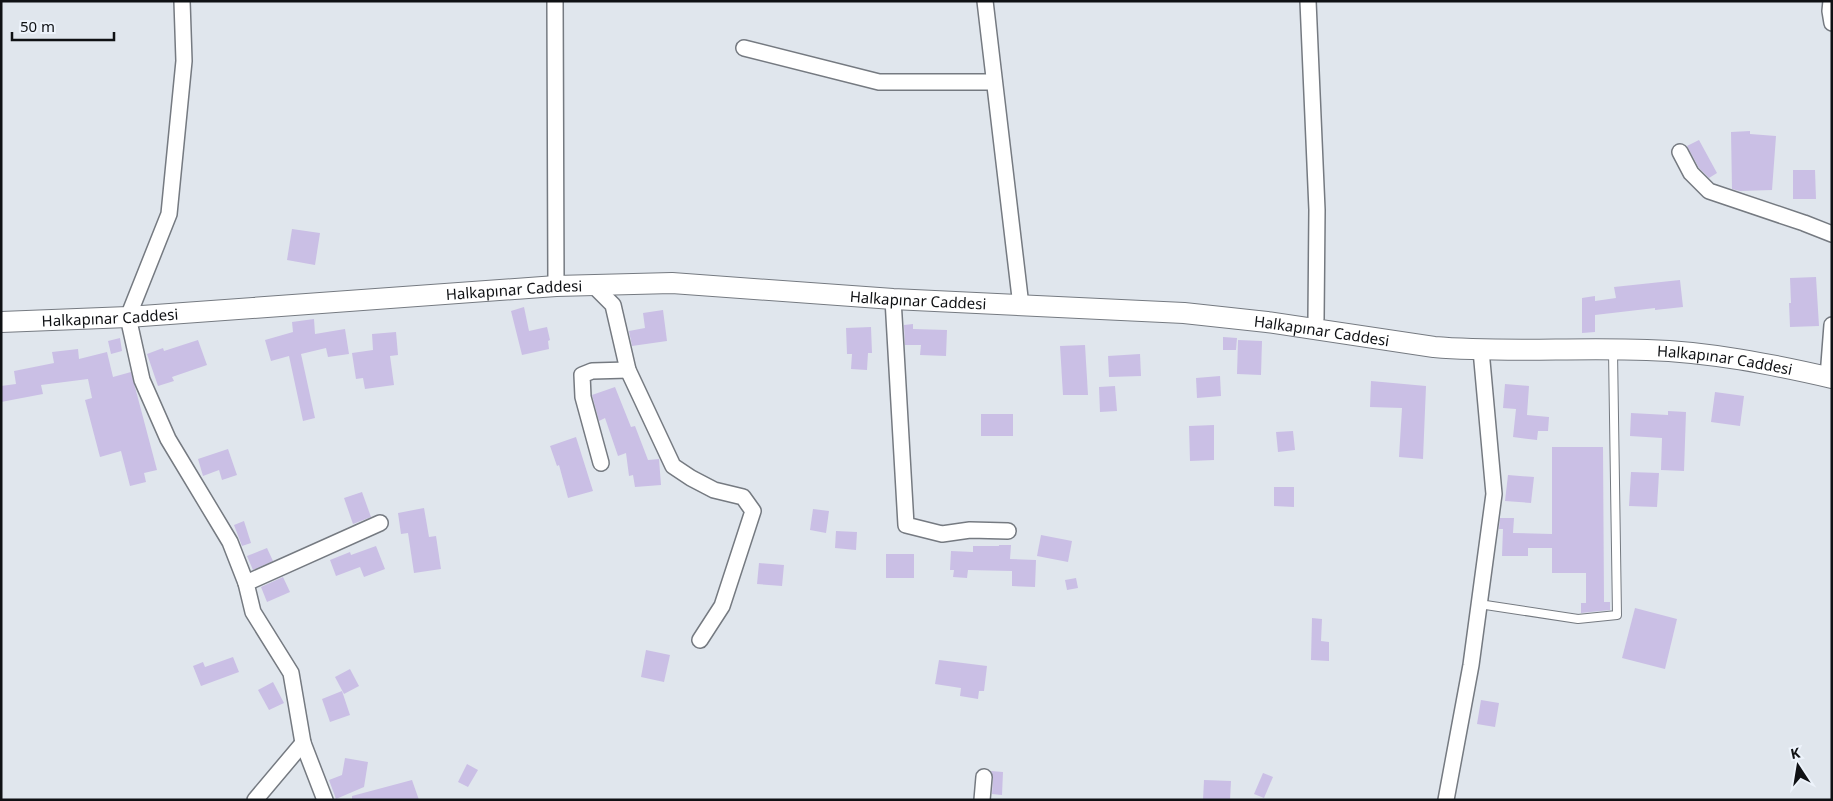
<svg xmlns="http://www.w3.org/2000/svg" width="1833" height="801" font-family="'Noto Sans',sans-serif">
	<style>
		.building { fill: #cabfe5 }
		.lines { fill: none; stroke-linecap: round; stroke-linejoin: round }
		.lane-casing { stroke: #757a81; stroke-width: 10 }
		.street-casing { stroke: #757a81; stroke-width: 18 }
		.secondary-casing { stroke: #757a81; stroke-width: 22 }
		.lane { stroke: #fff; stroke-width: 8 }
		.street { stroke: #fff; stroke-width: 15 }
		.secondary { stroke: #fff; stroke-width: 20 }
		.labels { text-anchor: middle; dominant-baseline: central; stroke-width: 5; stroke-linejoin: round; paint-order: stroke }
		.street-label { font-size: 15px; fill: #0f1114; stroke: #edf3fb }
	</style>
	<rect width="100%" height="100%" fill="#e0e6ed"/>
	<g class="building">
		<polygon points="1750,131 1750,134 1776,136 1772,190 1740,191 1732,189 1731,132"/>
		<polygon points="1699,140 1717,173 1709,178 1699,168 1687,146"/>
		<polygon points="1793,170 1815,170 1816,199 1793,199"/>
		<polygon points="292,229 320,233 315,265 287,260"/>
		<polygon points="1816,277 1819,326 1790,327 1789,303 1791,303 1790,278"/>
		<polygon points="1680,280 1683,307 1655,310 1655,308 1595,315 1595,332 1582,333 1582,298 1595,296 1595,301 1616,298 1614,287"/>
		<polygon points="524,307 529,331 547,327 550,340 548,341 549,349 522,355 511,311"/>
		<polygon points="663,310 667,341 632,346 629,331 645,328 643,313"/>
		<polygon points="314,319 315,334 345,329 349,354 328,357 326,348 301,354 315,418 303,421 289,356 271,361 265,340 293,332 292,322"/>
		<polygon points="913,324 913,329 947,330 946,356 920,355 921,345 905,345 904,325"/>
		<polygon points="871,327 872,353 868,353 867,370 851,369 852,354 847,354 846,328"/>
		<polygon points="396,332 398,355 390,356 394,385 365,389 363,378 356,379 352,353 373,350 372,334"/>
		<polygon points="1223,337 1237,338 1236,350 1223,350"/>
		<polygon points="120,338 122,351 111,354 108,341"/>
		<polygon points="198,340 207,365 172,377 174,381 158,386 147,354 163,348 164,351"/>
		<polygon points="1238,340 1262,341 1261,375 1237,374"/>
		<polygon points="1085,345 1088,395 1063,395 1060,346"/>
		<polygon points="78,349 79,359 107,352 113,377 131,372 157,470 144,473 146,482 130,486 121,451 100,457 85,400 92,398 88,379 41,385 43,394 1,402 1,386 16,384 14,371 54,363 52,352"/>
		<polygon points="1140,354 1141,376 1109,377 1108,356"/>
		<polygon points="1220,376 1221,396 1197,398 1196,378"/>
		<polygon points="1371,381 1426,386 1423,459 1399,457 1402,408 1370,407"/>
		<polygon points="1505,384 1529,386 1527,415 1549,417 1548,431 1538,431 1537,440 1513,437 1516,409 1503,408"/>
		<polygon points="1115,386 1117,411 1100,412 1099,387"/>
		<polygon points="615,387 631,427 635,426 648,460 659,459 661,485 635,487 633,475 629,476 626,453 618,456 605,418 599,421 592,395"/>
		<polygon points="1715,392 1744,396 1740,426 1711,422"/>
		<polygon points="1668,411 1686,412 1684,471 1661,470 1662,438 1630,436 1631,413 1668,415"/>
		<rect x="981" y="414" width="32" height="22"/>
		<polygon points="1214,425 1214,460 1190,461 1189,426"/>
		<polygon points="1293,431 1295,450 1278,452 1276,432"/>
		<polygon points="576,437 593,491 568,498 559,465 557,466 550,446"/>
		<polygon points="1552,447 1603,447 1604,602 1610,602 1610,610 1581,613 1581,603 1586,603 1586,573 1552,573 1552,548 1528,548 1528,556 1502,556 1503,529 1499,529 1500,518 1514,518 1513,533 1552,534"/>
		<polygon points="228,449 237,475 222,480 219,470 203,476 198,459"/>
		<polygon points="1631,472 1659,473 1657,507 1629,506"/>
		<polygon points="1508,475 1534,477 1531,503 1505,501"/>
		<polygon points="1274,487 1294,487 1294,507 1274,506"/>
		<polygon points="362,492 371,517 353,524 344,498"/>
		<polygon points="424,508 429,537 436,536 441,569 414,573 408,533 401,534 398,513"/>
		<polygon points="813,509 829,511 826,533 810,530"/>
		<polygon points="244,521 251,543 242,546 234,525"/>
		<polygon points="836,531 857,532 856,550 835,548"/>
		<polygon points="1041,535 1072,541 1068,562 1037,556"/>
		<polygon points="999,545 1011,545 1010,559 1036,560 1035,587 1012,586 1012,571 968,570 967,578 953,577 954,570 950,570 951,551 973,552 973,546 999,546"/>
		<polygon points="376,546 385,569 364,577 360,567 336,576 330,560 350,552 351,555"/>
		<polygon points="267,548 273,561 253,570 247,556"/>
		<rect x="886" y="554" width="28" height="24"/>
		<polygon points="759,563 784,565 782,586 757,584"/>
		<polygon points="283,577 290,592 267,602 261,587"/>
		<polygon points="1076,578 1078,588 1067,590 1065,580"/>
		<polygon points="1635,608 1677,619 1665,669 1622,658"/>
		<polygon points="1312,618 1322,619 1321,641 1329,642 1329,661 1311,660"/>
		<polygon points="646,650 670,655 664,682 641,677"/>
		<polygon points="233,657 239,672 201,686 193,666 203,662 205,667"/>
		<polygon points="939,660 987,666 984,691 979,691 978,699 960,696 961,688 935,684"/>
		<polygon points="350,669 359,686 344,694 335,677"/>
		<polygon points="273,682 284,703 269,710 258,690"/>
		<polygon points="342,691 350,715 330,722 322,699"/>
		<polygon points="1481,700 1499,703 1495,727 1477,724"/>
		<polygon points="345,758 368,762 364,787 336,799 329,780 342,775"/>
		<polygon points="467,764 478,770 468,787 458,782"/>
		<polygon points="991,771 1003,772 1002,795 992,794 993,778"/>
		<polygon points="1263,773 1273,777 1264,798 1254,794"/>
		<polygon points="412,780 419,800 352,800 352,796"/>
		<polygon points="1204,780 1231,781 1230,800 1203,800"/>
	</g>
	<g class="lines">
		<g class="lane-casing">
			<polyline id="lane" points="1479,604 1578,619 1617,615 1613,351"/>
		</g>
		<g class="street-casing">
			<g id="street">
				<polyline points="182,1 184,61 169,214 128,317 142,380 168,439 230,542 246,583 253,612 291,673 303,743 325,800"/>
				<polyline points="555,1 556,286"/>
				<polyline points="985,1 1021,306"/>
				<polyline points="1308,1 1317,210 1316,319"/>
				<polyline points="1831,1 1830,11 1832,23"/>
				<polyline points="744,48 879,82 994,82"/>
				<polyline points="1680,152 1691,173 1709,191 1804,223 1832,234"/>
				<polyline points="593,285 613,305 628,370 673,466 691,478 714,490 743,497 753,511 722,606 700,640"/>
				<polyline points="893,299 906,525 942,534 970,530 1008,531"/>
				<polyline points="1828,377 1832,325"/>
				<polyline points="601,463 583,397 582,375 592,371 628,370"/>
				<polyline points="246,583 380,523"/>
				<polyline points="255,800 303,743"/>
				<polyline points="982,800 984,777"/>
				<polyline points="1446,800 1471,665 1494,494 1481,350"/>
			</g>
		</g>
		<g class="secondary-casing">
			<g id="secondary">
				<path id="s1" d="M1 322 128 317 556 286 672 283 893 299 1184 313 1267 322 1434 347C1505 353 1576 347 1647 350 1710 352 1771 364 1832 378"/>
			</g>
		</g>
		<use href="#lane" class="lane"/>
		<use href="#street" class="street"/>
		<use href="#secondary" class="secondary"/>
	</g>
	<g class="labels">
		<g class="street-label">
			<text stroke="none"><textPath href="#s1" startOffset="514">Halkapınar Caddesi</textPath></text>
			<text stroke="none"><textPath href="#s1" startOffset="919">Halkapınar Caddesi</textPath></text>
			<text stroke="none"><textPath href="#s1" startOffset="109">Halkapınar Caddesi</textPath></text>
			<text stroke="none"><textPath href="#s1" startOffset="1324">Halkapınar Caddesi</textPath></text>
			<text stroke="none"><textPath href="#s1" startOffset="1729">Halkapınar Caddesi</textPath></text>
		</g>
	</g>
	<rect width="1833" height="801" fill="none" stroke="#0f1114" stroke-width="5"/>
	<g transform="translate(1798 766) rotate(348)" stroke="#edf3fb" stroke-width="4" paint-order="stroke">
	<path d="M0-4L9 19L0 12L-9 19Z" fill="#0f1114"/>
	<text y="-8" font-size="14" font-weight="bold" text-anchor="middle" fill="#0f1114">K</text>
	</g>
	<path d="M12 32v8h102v-8" fill="none" stroke="#0f1114" stroke-width="2.5"/>
	<text x="20" y="32" font-size="15" fill="#0f1114" stroke="#edf3fb" stroke-width="4" paint-order="stroke">50 m</text>
</svg>
